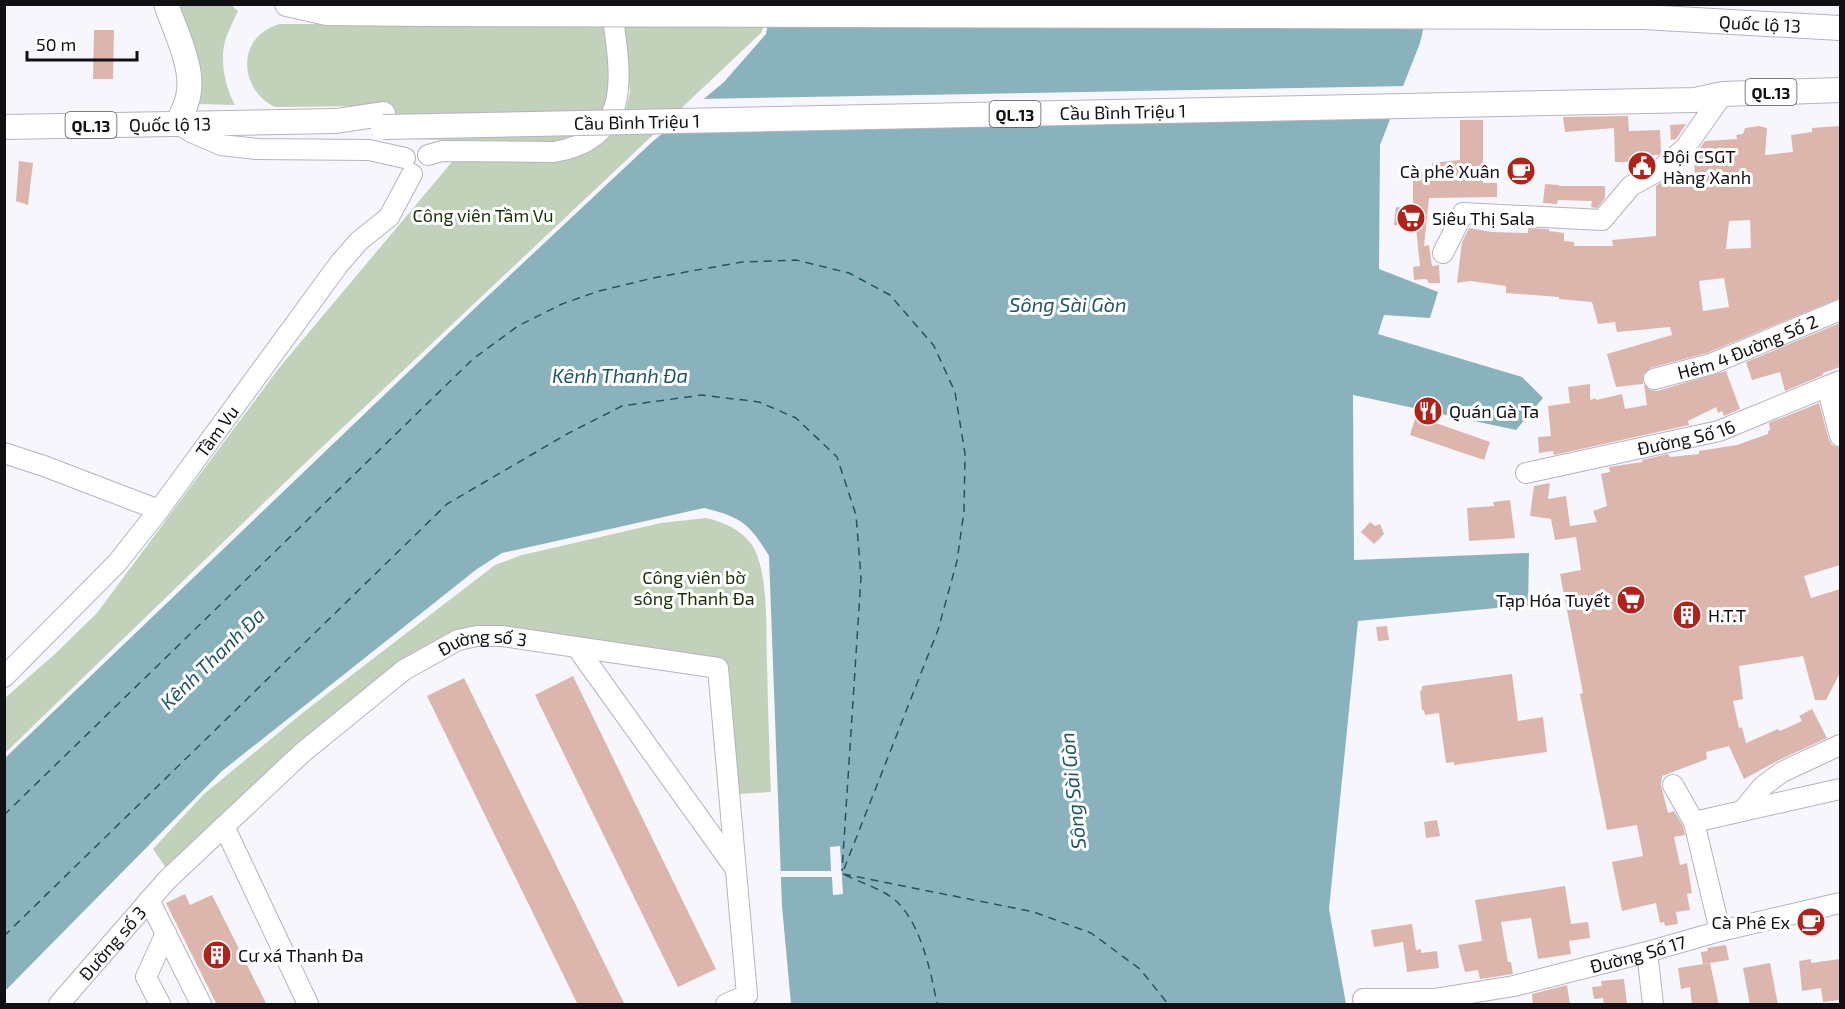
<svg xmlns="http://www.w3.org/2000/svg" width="1845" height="1009" font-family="'Exo 2',sans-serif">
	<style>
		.green { fill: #c1d1ba }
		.water { fill: #89b2bd }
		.pier { fill: #f7f6fd }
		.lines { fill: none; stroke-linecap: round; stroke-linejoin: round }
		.ferry { stroke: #1e5663; stroke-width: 1.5; stroke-dasharray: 8 6; stroke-linecap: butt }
		.building { fill: #dcb5ac; fill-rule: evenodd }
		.minor-casing { stroke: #b5b3bf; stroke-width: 22 }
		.major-casing { stroke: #b5b3bf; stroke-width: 26 }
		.minor { stroke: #fff; stroke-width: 20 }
		.major { stroke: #fff; stroke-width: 24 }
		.major-bridge-casing { stroke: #b5b3bf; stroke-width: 26; stroke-linecap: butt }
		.major-bridge { stroke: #fff; stroke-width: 24 }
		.labels { text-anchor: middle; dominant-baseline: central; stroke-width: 6; stroke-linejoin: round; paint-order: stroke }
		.shield { fill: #fff; stroke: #58585a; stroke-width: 1.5 }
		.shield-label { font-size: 16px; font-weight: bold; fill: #111014 }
		.street-label { font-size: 18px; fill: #111014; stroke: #fff }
		.poi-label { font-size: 18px; fill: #111014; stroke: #fff; text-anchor: start }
		.park-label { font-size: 18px; fill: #173104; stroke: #fff }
		.water-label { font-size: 20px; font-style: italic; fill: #1e5663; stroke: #fff }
	</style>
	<rect width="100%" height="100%" fill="#f7f6fd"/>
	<g class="green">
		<path d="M176 5H231L238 11C234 20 229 29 226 38 219 58 225 87 235 105L199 104 189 37Z"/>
		<path d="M602 5 612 81 606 110 587 132 560 142 394 139 381 106 275 107C238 89 236 36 280 24H422Z"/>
		<polygon points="621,5 765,22 761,33 300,468 5,753 5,698 56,653 97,613 279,368 451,163 456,159 568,159 580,156 602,144 619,125 625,114 630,91"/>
		<path d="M706 518C722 521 742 530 752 545 769 571 766 632 767 663 768 706 769 749 771 792L737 794 727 665 721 659 589 642 504 628 384 675 279 760 166 868 153 849 204 794 305 711 495 565 522 555 661 523Z"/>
	</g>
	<path class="water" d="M1429 5 1420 43 1380 145 1379 269 1438 292 1430 318 1384 315 1378 334 1522 377 1543 398 1516 430 1353 395 1354 560 1529 553 1528 605 1358 621 1329 909 1346 1004H791L782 906 769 556C749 523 741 517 704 508L502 553 477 569 222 771 5 991V758L474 309 651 143 724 82 766 34 771 10Z"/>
	<g class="pier">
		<polygon points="1407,86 1397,111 668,125 699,99"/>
		<polygon points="840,846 843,894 833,895 832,877 781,877 781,871 831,871 830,847"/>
	</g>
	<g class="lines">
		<g class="ferry">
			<polyline points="4,815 473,359 518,326 562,304 599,291 653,278 742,262 796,260 849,273 890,295 934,346 955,392 965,454 964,511 957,561 938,630 842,874"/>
			<polyline points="843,874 1034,912 1091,933 1140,969 1168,1004"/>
			<path d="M845 875C860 882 875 887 888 895 919 913 931 972 937 1004"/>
			<polyline points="4,936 447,504 567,434 622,406 702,395 759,402 796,418 837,457 856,515 861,577 842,871"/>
		</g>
	</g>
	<g class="building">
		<polygon points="94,30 114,30 113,79 93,79"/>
		<polygon points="1628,116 1629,131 1660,130 1661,153 1659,155 1638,155 1638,162 1615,162 1614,128 1565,132 1563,117"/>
		<polygon points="1460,120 1483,120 1483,183 1497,183 1497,197 1429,198 1424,246 1429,245 1432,266 1439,265 1440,283 1428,283 1428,280 1425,279 1414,280 1413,267 1420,266 1416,227 1394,225 1396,207 1413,209 1413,173 1433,173 1432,163 1460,160"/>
		<polygon points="1686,124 1676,139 1671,140 1670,125"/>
		<path d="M1759 126 1767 128 1765 155 1793 152 1791 135 1812 132V128L1840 126V298L1707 353 1650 368 1643 375V384L1616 387 1607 354 1672 335 1670 327 1617 332 1615 322 1598 324 1592 302 1559 299V297L1506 293V286L1470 281 1457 283 1462 242 1469 228 1492 232 1528 233V228L1549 229V231L1564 233V241L1574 242V246H1613L1612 240 1656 236V186L1660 183H1684L1683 179 1695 177 1694 156 1705 141 1737 139 1736 135 1743 134 1745 128ZM1750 220 1751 248 1726 249 1729 221ZM1724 278 1729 307 1703 311 1699 281Z"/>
		<polygon points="19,161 33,163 28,205 16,201"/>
		<polygon points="1545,184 1559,185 1559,186 1605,186 1605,198 1597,208 1591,207 1592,201 1558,200 1557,204 1543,203"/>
		<polygon points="1840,323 1840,367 1823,373 1823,375 1785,391 1780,372 1752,380 1746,362"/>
		<polygon points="1726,371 1740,409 1724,416 1722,411 1718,413 1716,407 1688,421 1689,425 1554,455 1553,451 1539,453 1538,437 1551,436 1548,406 1570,403 1568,387 1590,384 1590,400 1596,398 1596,400 1622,394 1625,409 1647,405 1644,384 1650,390 1657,391"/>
		<polygon points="1819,403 1829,440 1832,445 1840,448 1840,565 1804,576 1811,598 1840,589 1840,673 1826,700 1815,700 1803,656 1739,666 1743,699 1733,701 1739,728 1742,727 1746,743 1778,729 1780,731 1802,721 1799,716 1812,709 1827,738 1777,761 1744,779 1729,746 1706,752 1707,759 1662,776 1661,785 1668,813 1674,811 1683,826 1685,835 1674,837 1680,865 1687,863 1692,893 1687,894 1690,910 1676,912 1678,924 1665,926 1664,922 1660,923 1656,903 1622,911 1612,862 1643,856 1637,825 1607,830 1580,694 1583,693 1560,574 1581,570 1576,537 1555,540 1551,519 1530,516 1534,486 1550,483 1548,499 1566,496 1570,526 1597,522 1593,511 1607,506 1601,474 1610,472 1609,467 1642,462 1642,460 1668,454 1670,457 1699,454 1699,451 1737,445 1768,434 1768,431 1770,430 1769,423"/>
		<polygon points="1416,416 1490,442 1484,460 1410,435"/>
		<polygon points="1510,500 1515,538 1469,541 1467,508 1494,506 1493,502"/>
		<polygon points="1370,522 1375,526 1380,524 1384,534 1374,544 1361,532"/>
		<polygon points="1387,626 1389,640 1378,641 1376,627"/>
		<polygon points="1512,674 1518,721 1543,717 1547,752 1454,765 1454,762 1446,763 1439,713 1425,715 1424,710 1422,710 1420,691 1422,690 1422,686"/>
		<polygon points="573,676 716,969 678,987 535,695"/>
		<polygon points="464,678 625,1005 578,1005 500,846 427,696"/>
		<polygon points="1437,820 1440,836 1426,838 1424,822"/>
		<polygon points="1565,886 1571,924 1588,922 1590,938 1569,941 1571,954 1538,959 1531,918 1501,922 1508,962 1511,962 1513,974 1480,979 1478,970 1465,972 1458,945 1482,941 1475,900"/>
		<polygon points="185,894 190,905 212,895 267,1005 217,1005 166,903"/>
		<polygon points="1412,924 1416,950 1421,949 1421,953 1437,951 1439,968 1407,972 1403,942 1374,947 1371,930"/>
		<polygon points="1726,945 1729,960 1703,964 1701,952 1708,951 1707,948"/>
		<polygon points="1811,959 1811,963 1840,959 1840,1000 1823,1002 1821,988 1802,991 1799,961"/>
		<polygon points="1710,963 1719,1005 1692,1005 1690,987 1681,989 1678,968"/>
		<polygon points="1770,963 1778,1005 1750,1005 1743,968"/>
		<polygon points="1624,979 1627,1005 1604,1005 1603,998 1594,999 1592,987 1602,986 1601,981"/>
		<polygon points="1567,985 1570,1005 1533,1005 1532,994"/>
	</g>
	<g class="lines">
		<g class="minor-casing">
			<g id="minor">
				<polyline points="178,124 191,132 221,145 257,149 369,150 405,158"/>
				<path d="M428 155 442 151 554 152C638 138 619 67 611 4"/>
				<polyline points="1443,253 1463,213 1602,220 1631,186 1658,171 1685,148 1723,94"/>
				<path id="s1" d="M1654 379 1711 364 1840 310"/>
				<polyline points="1827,387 1840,436"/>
				<polyline points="4,453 44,466 159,510"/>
				<path id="s2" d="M1526 473 1719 431 1840 381"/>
				<polyline points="578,649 735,868"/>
				<path id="s3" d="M4 677 117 563 159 510 339 264 359 241 389 217 412 174"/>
				<polyline points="1673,785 1694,822 1720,931"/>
				<polyline points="1743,810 1763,786 1782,772 1840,745"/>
				<polyline points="1694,822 1840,789"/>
				<polyline points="224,826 308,1004"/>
				<polyline points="149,900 201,1004"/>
				<polyline points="1647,952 1653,1004"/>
				<path id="s4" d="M1363 999H1434L1514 986 1647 952 1720 931 1840 903"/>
				<path id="s5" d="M59 1004 167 880 302 753 404 670 458 640 477 636H502L718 668 747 995 726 1004"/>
				<polyline points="160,1004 146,977 166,933"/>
			</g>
		</g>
		<g class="major-casing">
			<g id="major">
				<path d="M166 4C175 31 195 68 188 97 186 106 181 115 178 124"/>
				<polyline points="287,4 327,13 422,14"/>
				<path id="s6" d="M1643 17 1840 28"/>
				<polyline points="1646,101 1695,100 1723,94 1840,90"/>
				<path id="s7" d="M4 127 336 121 383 114"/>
			</g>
		</g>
		<use href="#minor" class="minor"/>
		<use href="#major" class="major"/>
		<g class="major-bridge-casing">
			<g id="major-bridge">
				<polyline points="422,14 1643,17"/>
				<path id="s8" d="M383 127 1646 101"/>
			</g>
		</g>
		<use href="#major-bridge" class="major-bridge"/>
	</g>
	<defs>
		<g id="civic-disc" transform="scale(1.5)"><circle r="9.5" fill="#b1221a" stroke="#fff"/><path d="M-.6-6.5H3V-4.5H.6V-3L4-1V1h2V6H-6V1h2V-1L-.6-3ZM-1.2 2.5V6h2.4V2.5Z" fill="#fff"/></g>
		<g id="cafe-disc" transform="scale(1.5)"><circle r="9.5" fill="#b1221a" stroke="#fff"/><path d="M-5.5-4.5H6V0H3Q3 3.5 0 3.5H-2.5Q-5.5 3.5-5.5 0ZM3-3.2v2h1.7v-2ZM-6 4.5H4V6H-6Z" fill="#fff"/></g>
		<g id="supermarket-disc" transform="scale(1.5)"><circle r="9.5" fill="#b1221a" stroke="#fff"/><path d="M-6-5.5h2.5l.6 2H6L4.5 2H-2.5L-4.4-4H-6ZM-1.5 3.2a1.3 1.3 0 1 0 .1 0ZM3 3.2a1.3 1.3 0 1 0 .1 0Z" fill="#fff"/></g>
		<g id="restaurant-disc" transform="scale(1.5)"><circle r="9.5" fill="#b1221a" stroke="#fff"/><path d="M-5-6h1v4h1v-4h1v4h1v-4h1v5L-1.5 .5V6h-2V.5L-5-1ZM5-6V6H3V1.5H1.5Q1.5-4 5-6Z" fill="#fff"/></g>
		<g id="building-disc" transform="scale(1.5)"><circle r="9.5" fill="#b1221a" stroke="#fff"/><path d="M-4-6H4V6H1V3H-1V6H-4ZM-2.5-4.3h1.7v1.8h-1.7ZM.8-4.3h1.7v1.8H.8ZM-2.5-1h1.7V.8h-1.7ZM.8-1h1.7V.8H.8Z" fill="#fff"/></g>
	</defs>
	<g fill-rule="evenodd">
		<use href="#civic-disc" x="1642" y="166"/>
		<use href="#cafe-disc" x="1521" y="171"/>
		<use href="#supermarket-disc" x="1411" y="218"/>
		<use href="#restaurant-disc" x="1428" y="411"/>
		<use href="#supermarket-disc" x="1631" y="600"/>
		<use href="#building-disc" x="1687" y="615"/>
		<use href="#cafe-disc" x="1811" y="922"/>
		<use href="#building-disc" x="217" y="955"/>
	</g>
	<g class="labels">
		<g class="shield">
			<rect x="1745.5" y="79" width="51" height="26" rx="4.5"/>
			<rect x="989.5" y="101" width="51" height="26" rx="4.5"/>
			<rect x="65.5" y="112" width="51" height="26" rx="4.5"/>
		</g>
		<g class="shield-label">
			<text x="1771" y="92">QL.13</text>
			<text x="1015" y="114">QL.13</text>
			<text x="91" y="125">QL.13</text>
		</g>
		<g class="street-label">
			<text stroke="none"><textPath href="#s6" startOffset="117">Quốc lộ 13</textPath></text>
			<text stroke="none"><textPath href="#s8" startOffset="740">Cầu Bình Triệu 1</textPath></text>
			<text stroke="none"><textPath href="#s8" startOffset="254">Cầu Bình Triệu 1</textPath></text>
			<text stroke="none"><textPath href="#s7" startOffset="166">Quốc lộ 13</textPath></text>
			<text stroke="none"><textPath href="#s1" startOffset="99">Hẻm 4 Đường Số 2</textPath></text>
			<text stroke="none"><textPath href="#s3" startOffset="326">Tầm Vu</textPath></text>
			<text stroke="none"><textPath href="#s2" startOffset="164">Đường Số 16</textPath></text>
			<text stroke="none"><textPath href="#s5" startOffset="567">Đường số 3</textPath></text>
			<text stroke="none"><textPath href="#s5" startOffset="81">Đường số 3</textPath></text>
			<text stroke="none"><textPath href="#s4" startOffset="280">Đường Số 17</textPath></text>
		</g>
		<g class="poi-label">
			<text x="1663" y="156">Đội CSGT<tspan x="1663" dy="21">Hàng Xanh</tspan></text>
			<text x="1500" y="171" text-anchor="end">Cà phê Xuân</text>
			<text x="1432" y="218">Siêu Thị Sala</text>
			<text x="1449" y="411">Quán Gà Ta</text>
			<text x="1610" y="600" text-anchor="end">Tạp Hóa Tuyết</text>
			<text x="1708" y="615">H.T.T</text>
			<text x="1790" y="922" text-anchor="end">Cà Phê Ex</text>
			<text x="238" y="955">Cư xá Thanh Đa</text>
		</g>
		<g class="park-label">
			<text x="483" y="215">Công viên Tầm Vu</text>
			<text x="694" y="577">Công viên bờ<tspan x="694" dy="21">sông Thanh Đa</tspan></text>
		</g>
		<g class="water-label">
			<text x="1068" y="304">Sông Sài Gòn</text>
			<text x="620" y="375">Kênh Thanh Đa</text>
			<text transform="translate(212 658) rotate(-44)">Kênh Thanh Đa</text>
			<text transform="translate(1072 791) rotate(-96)">Sông Sài Gòn</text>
		</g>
	</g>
	<rect width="1845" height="1009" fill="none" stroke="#111014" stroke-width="12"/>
	<path d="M27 51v9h110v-9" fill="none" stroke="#111014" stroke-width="3"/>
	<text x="36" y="51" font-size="18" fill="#111014" stroke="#ffffff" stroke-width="4.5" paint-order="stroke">50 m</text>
</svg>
